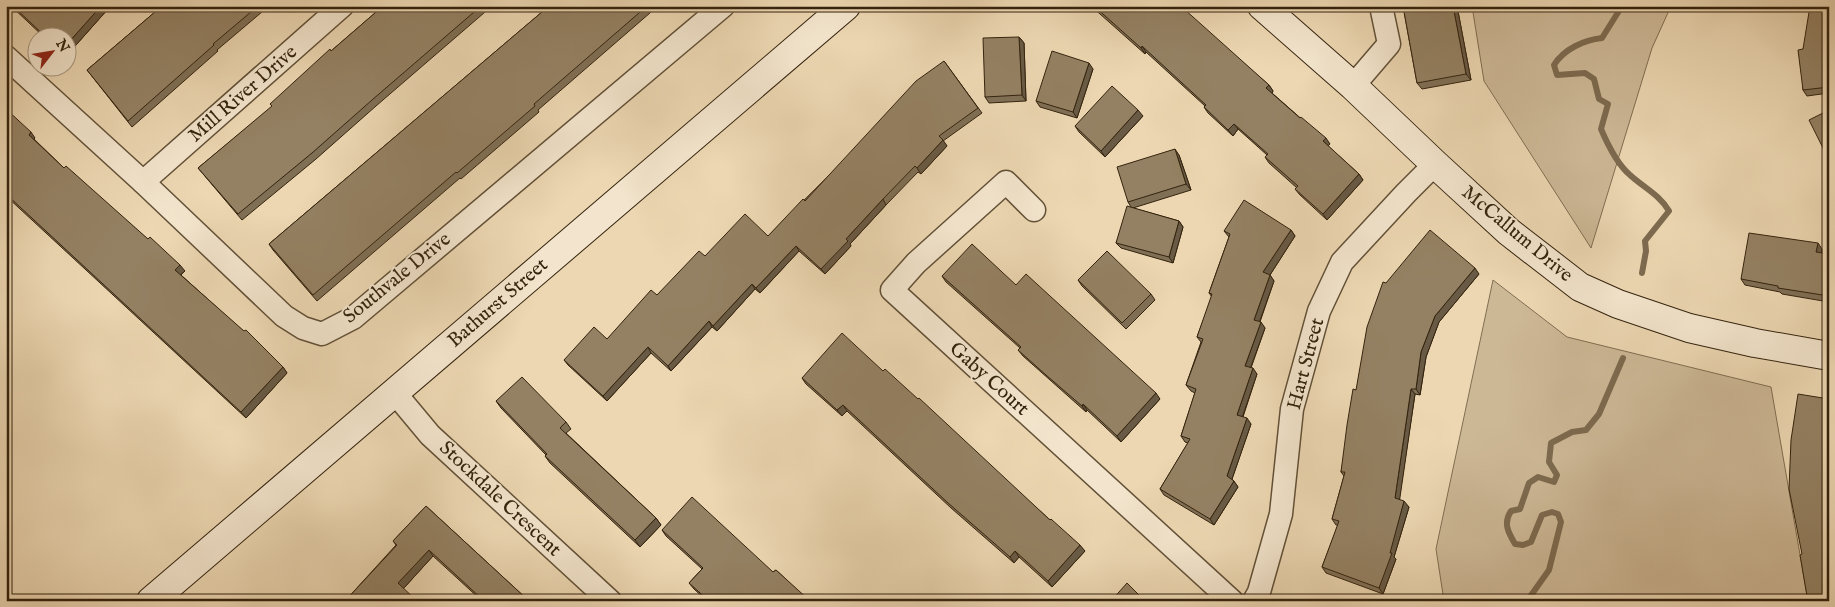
<svg xmlns="http://www.w3.org/2000/svg" width="1835" height="607" font-family="'IM FELL English',serif">
	<style>
		.green { fill: #cdb896; stroke: #806e52 }
		.lines { fill: none; stroke-linecap: round; stroke-linejoin: round }
		.stream { stroke: #7d6a4f; stroke-width: 6 }
		.street-casing { stroke: #625037; stroke-width: 25 }
		.secondary-casing { stroke: #34230e; stroke-width: 30 }
		.street { stroke: #f3e5cd; stroke-width: 22 }
		.secondary { stroke: #f3e5cd; stroke-width: 28 }
		.wall { fill: #7f6f55; stroke: #34230e }
		.shaded-wall { fill: #685a45; stroke: #34230e }
		.building { fill: #948163; stroke: #34230e }
		.labels { text-anchor: middle; dominant-baseline: central; stroke-width: 4; stroke-linejoin: round; paint-order: stroke }
		.street-label { font-size: 20px; fill: #34230e; stroke: #f3e5cd }
	</style>
	<rect width="100%" height="100%" fill="#ecd7b2"/>
	<filter id="stains"><feTurbulence type="fractalNoise" baseFrequency=".004" numOctaves="4"/><feColorMatrix values="0 0 0 0 .2 0 0 0 0 .09 0 0 0 0 .02 0 0 0 .5 -.17"/></filter>
	<radialGradient id="worn" r=".72"><stop offset=".6" stop-color="#630" stop-opacity="0"/><stop offset="1" stop-color="#630" stop-opacity=".3"/></radialGradient>
	<g class="green">
		<polygon points="1472,6 1671,6 1652,48 1591,248 1484,81"/>
		<polygon points="1493,280 1567,337 1771,387 1808,601 1444,601 1436,549"/>
	</g>
	<g class="lines">
		<g class="stream">
			<path d="M1622 6 1602 38C1584 40 1564 49 1554 65L1557 75 1585 73 1594 79 1599 99 1608 104 1601 129C1607 143 1618 165 1630 175 1643 187 1660 195 1669 211L1645 241 1646 251 1642 273"/>
			<path d="M1527 601 1549 570 1561 522 1558 514 1552 512 1542 515 1531 542 1523 545 1515 544C1508 532 1503 523 1511 511L1520 509 1529 483 1538 477 1554 482 1557 475 1549 462 1551 443 1572 432 1586 430 1599 414 1623 358"/>
		</g>
		<g class="street-casing">
			<g id="street">
				<polyline points="6,57 143,182 284,316 303,328 322,334 353,318 723,6"/>
				<polyline points="1353,86 1389,44 1381,6"/>
				<polyline points="143,182 342,6"/>
				<polyline points="1034,210 1006,182 916,263 892,290 1232,601"/>
				<polyline points="395,393 430,435 610,601"/>
				<polyline points="1254,601 1259,592 1281,514 1292,409 1319,311 1342,262 1406,193 1435,164"/>
			</g>
		</g>
		<g class="secondary-casing">
			<g id="secondary">
				<polyline points="1262,6 1353,86 1435,164 1509,232 1580,287 1618,304 1689,328 1755,343 1829,356"/>
				<polyline points="151,601 846,6"/>
			</g>
		</g>
		<use href="#street" class="street"/>
		<use href="#secondary" class="secondary"/>
	</g>
	<g class="wall">
		<polygon points="11,6 106,6 108,9 68,54 68,38 45,38"/>
		<polygon points="162,6 269,6 217,50 218,51 132,127 87,70"/>
		<polygon points="383,6 492,6 376,106 316,159 242,220 198,168 272,107 331,51"/>
		<polygon points="549,6 658,6 538,110 539,112 461,179 460,178 317,301 273,250 269,244"/>
		<polygon points="1091,6 1177,6 1269,85 1273,91 1272,93 1330,144 1328,146 1359,174 1363,180 1327,220 1300,195 1295,189 1297,188 1269,163 1265,157 1267,155 1238,129 1233,136 1208,113 1204,107 1205,106 1146,52 1145,54"/>
		<polygon points="1403,6 1457,6 1471,80 1422,89 1417,83"/>
		<polygon points="1829,6 1829,93 1807,96 1803,90 1803,49"/>
		<polygon points="1019,37 1024,43 1026,101 989,103 985,97"/>
		<polygon points="944,61 982,113 943,141 947,146 921,174 918,172 886,205 850,244 851,246 825,274 799,251 760,293 755,289 717,331 712,327 671,371 651,353 607,401 568,365 564,360 607,339 657,295 705,256 768,236"/>
		<polygon points="1093,69 1077,118 1040,107 1036,101"/>
		<polygon points="6,109 35,138 34,139 64,168 185,271 181,275 283,367 287,373 246,418 6,196"/>
		<polygon points="1143,116 1105,157 1079,132 1075,126"/>
		<polygon points="1179,155 1191,190 1133,208 1179,221 1183,227 1173,263 1121,248 1116,243 1131,207 1128,202"/>
		<polygon points="1291,230 1295,236 1270,275 1274,281 1260,322 1265,328 1251,368 1257,374 1243,417 1251,424 1232,479 1238,487 1214,525 1164,495 1160,489 1188,443 1185,442 1181,436 1195,393 1191,391 1186,385 1201,342 1197,337 1212,297 1209,293 1229,237 1224,231"/>
		<polygon points="1822,249 1822,253 1829,254 1829,302 1782,294 1780,292 1745,285 1741,279"/>
		<polygon points="1479,274 1439,322 1426,357 1420,395 1415,394 1399,500 1409,507 1394,557 1396,559 1383,594 1326,573 1322,567 1338,525 1336,525 1332,519 1344,476 1341,472 1356,390"/>
		<polygon points="942,276 1016,285 1160,399 1121,442 1087,410 1086,412 1023,356 1018,350 1020,348 946,282"/>
		<polygon points="1078,280 1151,294 1155,300 1126,329 1082,286"/>
		<polygon points="883,371 1085,551 1052,587 1019,557 1014,563 951,508 847,411 842,416 806,384 802,378"/>
		<polygon points="496,401 566,422 571,429 566,433 656,518 661,525 640,547 550,463 545,456 546,455 501,408"/>
		<polygon points="426,506 529,601 482,601 433,556 404,588 345,601 396,545 393,541"/>
		<polygon points="662,530 773,572 776,570 809,601 707,601 694,589 689,583 702,569 666,536"/>
	</g>
	<g class="shaded-wall">
		<polygon points="101,6 106,6 108,9 68,54 68,43"/>
		<polygon points="1453,6 1457,6 1471,80 1466,74"/>
		<polygon points="1019,37 1024,43 1026,101 1022,95"/>
		<polygon points="1142,46 1146,52 1145,54 1141,48"/>
		<polygon points="1089,63 1093,69 1077,118 1073,112"/>
		<polygon points="1269,85 1273,91 1271,94 1266,88"/>
		<polygon points="1138,110 1143,116 1105,157 1101,151"/>
		<polygon points="1234,124 1238,129 1233,136 1228,130"/>
		<polygon points="31,132 35,138 33,140 29,135"/>
		<polygon points="1326,138 1330,144 1327,147 1323,141"/>
		<polygon points="943,140 947,146 921,174 917,168"/>
		<polygon points="1175,149 1179,155 1191,190 1186,184"/>
		<polygon points="1359,174 1363,180 1327,220 1323,214"/>
		<polygon points="883,199 886,205 850,244 851,246 825,274 821,269 846,239"/>
		<polygon points="1179,221 1183,227 1173,263 1169,257"/>
		<polygon points="1291,230 1295,236 1268,278 1263,272"/>
		<polygon points="1818,243 1822,249 1821,258 1816,252"/>
		<polygon points="796,246 799,251 760,293 756,288"/>
		<polygon points="180,265 185,271 179,276 175,270"/>
		<polygon points="1475,268 1479,274 1439,322 1426,357 1420,395 1416,389 1421,352 1435,316"/>
		<polygon points="1270,275 1274,281 1258,326 1254,320"/>
		<polygon points="752,284 755,289 717,331 713,326"/>
		<polygon points="709,321 712,327 671,371 668,366"/>
		<polygon points="1261,322 1265,328 1249,372 1245,366"/>
		<polygon points="648,347 651,353 607,401 603,396"/>
		<polygon points="283,367 287,373 246,418 241,412"/>
		<polygon points="1253,368 1257,374 1241,421 1237,415"/>
		<polygon points="1411,389 1415,394 1399,504 1395,498"/>
		<polygon points="1156,393 1160,399 1121,442 1117,436"/>
		<polygon points="1083,404 1087,410 1086,412 1082,406"/>
		<polygon points="843,405 847,411 842,416 837,410"/>
		<polygon points="1247,418 1251,424 1231,482 1227,476"/>
		<polygon points="1234,481 1238,487 1214,525 1210,519"/>
		<polygon points="1404,501 1409,507 1394,557 1396,559 1383,594 1379,588"/>
		<polygon points="656,518 661,525 640,547 635,540"/>
		<polygon points="1080,545 1085,551 1052,587 1048,581"/>
		<polygon points="429,550 433,556 403,589 398,583"/>
		<polygon points="1015,551 1019,557 1014,563 1010,557"/>
	</g>
	<g class="building">
		<polygon points="13,6 101,6 68,43 68,38 47,38"/>
		<polygon points="162,6 258,6 213,44 214,45 128,121 87,70"/>
		<polygon points="383,6 481,6 372,100 312,153 238,214 198,168 272,106 270,104 330,49 331,51"/>
		<polygon points="549,6 647,6 534,104 535,106 457,173 456,172 313,295 269,244"/>
		<polygon points="1094,6 1177,6 1181,10 1183,8 1269,85 1266,88 1300,118 1301,117 1326,138 1323,141 1359,174 1323,214 1295,189 1298,186 1265,157 1268,154 1234,124 1228,130 1204,107 1206,105 1142,46 1141,48"/>
		<polygon points="1403,6 1453,6 1466,74 1417,83"/>
		<polygon points="1810,6 1829,6 1829,87 1803,90 1798,50 1803,49"/>
		<polygon points="1019,37 1022,95 985,97 983,38"/>
		<polygon points="1052,51 1089,63 1073,112 1036,101"/>
		<polygon points="944,61 978,108 939,136 943,140 917,168 915,166 883,199 846,239 848,241 821,269 796,246 756,288 752,284 713,326 709,321 668,366 648,347 603,396 564,360 594,327 607,339 651,290 657,295 699,251 705,256 745,214 768,236 803,199 805,201 916,81"/>
		<polygon points="1112,86 1138,110 1101,151 1075,126"/>
		<polygon points="6,109 31,132 29,135 64,168 66,166 148,239 150,237 180,265 175,270 244,331 246,330 283,367 241,412 6,194"/>
		<polygon points="1829,110 1829,153 1826,154 1809,120"/>
		<polygon points="1175,149 1186,184 1128,202 1117,167"/>
		<polygon points="1244,200 1291,230 1263,272 1270,275 1254,320 1261,322 1245,366 1253,368 1237,415 1247,418 1227,476 1234,481 1210,519 1160,489 1190,439 1181,436 1196,389 1186,385 1203,339 1197,337 1212,294 1209,293 1230,234 1224,231"/>
		<polygon points="1127,206 1179,221 1169,257 1116,243"/>
		<polygon points="1430,230 1475,268 1435,316 1421,352 1416,389 1411,389 1395,498 1404,501 1390,553 1392,553 1379,588 1322,567 1339,521 1332,519 1345,472 1341,472 1347,425 1353,389 1356,390 1367,327 1383,282 1386,283"/>
		<polygon points="1749,233 1818,243 1816,252 1829,254 1829,296 1778,288 1778,286 1741,279"/>
		<polygon points="972,244 1016,285 1026,274 1156,393 1117,436 1083,404 1082,406 1046,375 1018,350 1021,347 942,276"/>
		<polygon points="1107,251 1151,294 1122,323 1078,280"/>
		<polygon points="842,333 883,371 885,369 918,399 919,398 1050,520 1051,519 1080,545 1048,581 1015,551 1010,557 947,502 843,405 837,410 802,378"/>
		<polygon points="522,377 566,422 560,428 656,518 635,540 545,456 547,454 496,401"/>
		<polygon points="1798,394 1829,399 1829,601 1810,601 1809,595 1807,596 1800,555 1802,554 1789,489 1791,440"/>
		<polygon points="692,497 773,572 776,570 809,600 709,601 689,583 703,568 662,530"/>
		<polygon points="426,506 529,601 484,601 429,550 398,583 417,601 345,601 397,545 393,541"/>
		<polygon points="1127,583 1145,601 1111,601"/>
	</g>
	<g class="labels">
		<g class="street-label">
			<text transform="translate(243 94) rotate(-41)">Mill River Drive</text>
			<text transform="translate(1517 234) rotate(40)">McCallum Drive</text>
			<text transform="translate(397 278) rotate(-39)">Southvale Drive</text>
			<text transform="translate(498 303) rotate(-41)">Bathurst Street</text>
			<text transform="translate(1306 364) rotate(-75)">Hart Street</text>
			<text transform="translate(989 379) rotate(42)">Gaby Court</text>
			<text transform="translate(500 499) rotate(43)">Stockdale Crescent</text>
		</g>
	</g>
	<rect width="1835" height="607" fill="none" stroke="#ecd7b2" stroke-width="25"/>
	<rect x="8" y="8" width="1820" height="592" fill="none" stroke="#34230e" stroke-width="2.5"/>
	<rect x="12" y="12" width="1810" height="582" fill="none" stroke="#34230e"/>
	<g transform="translate(52 52) rotate(59)"><circle r="24" fill="#f3e5cd" stroke="#a79781"/>
	<path d="M0-4L9 19L0 12L-9 19Z" fill="#8f2418"/>
	<text y="-8" font-size="14" font-weight="bold" text-anchor="middle" fill="#34230e">N</text>
	</g>
	<rect width="100%" height="100%" filter="url(#stains)"/>
	<rect width="100%" height="100%" fill="url(#worn)"/>
</svg>
